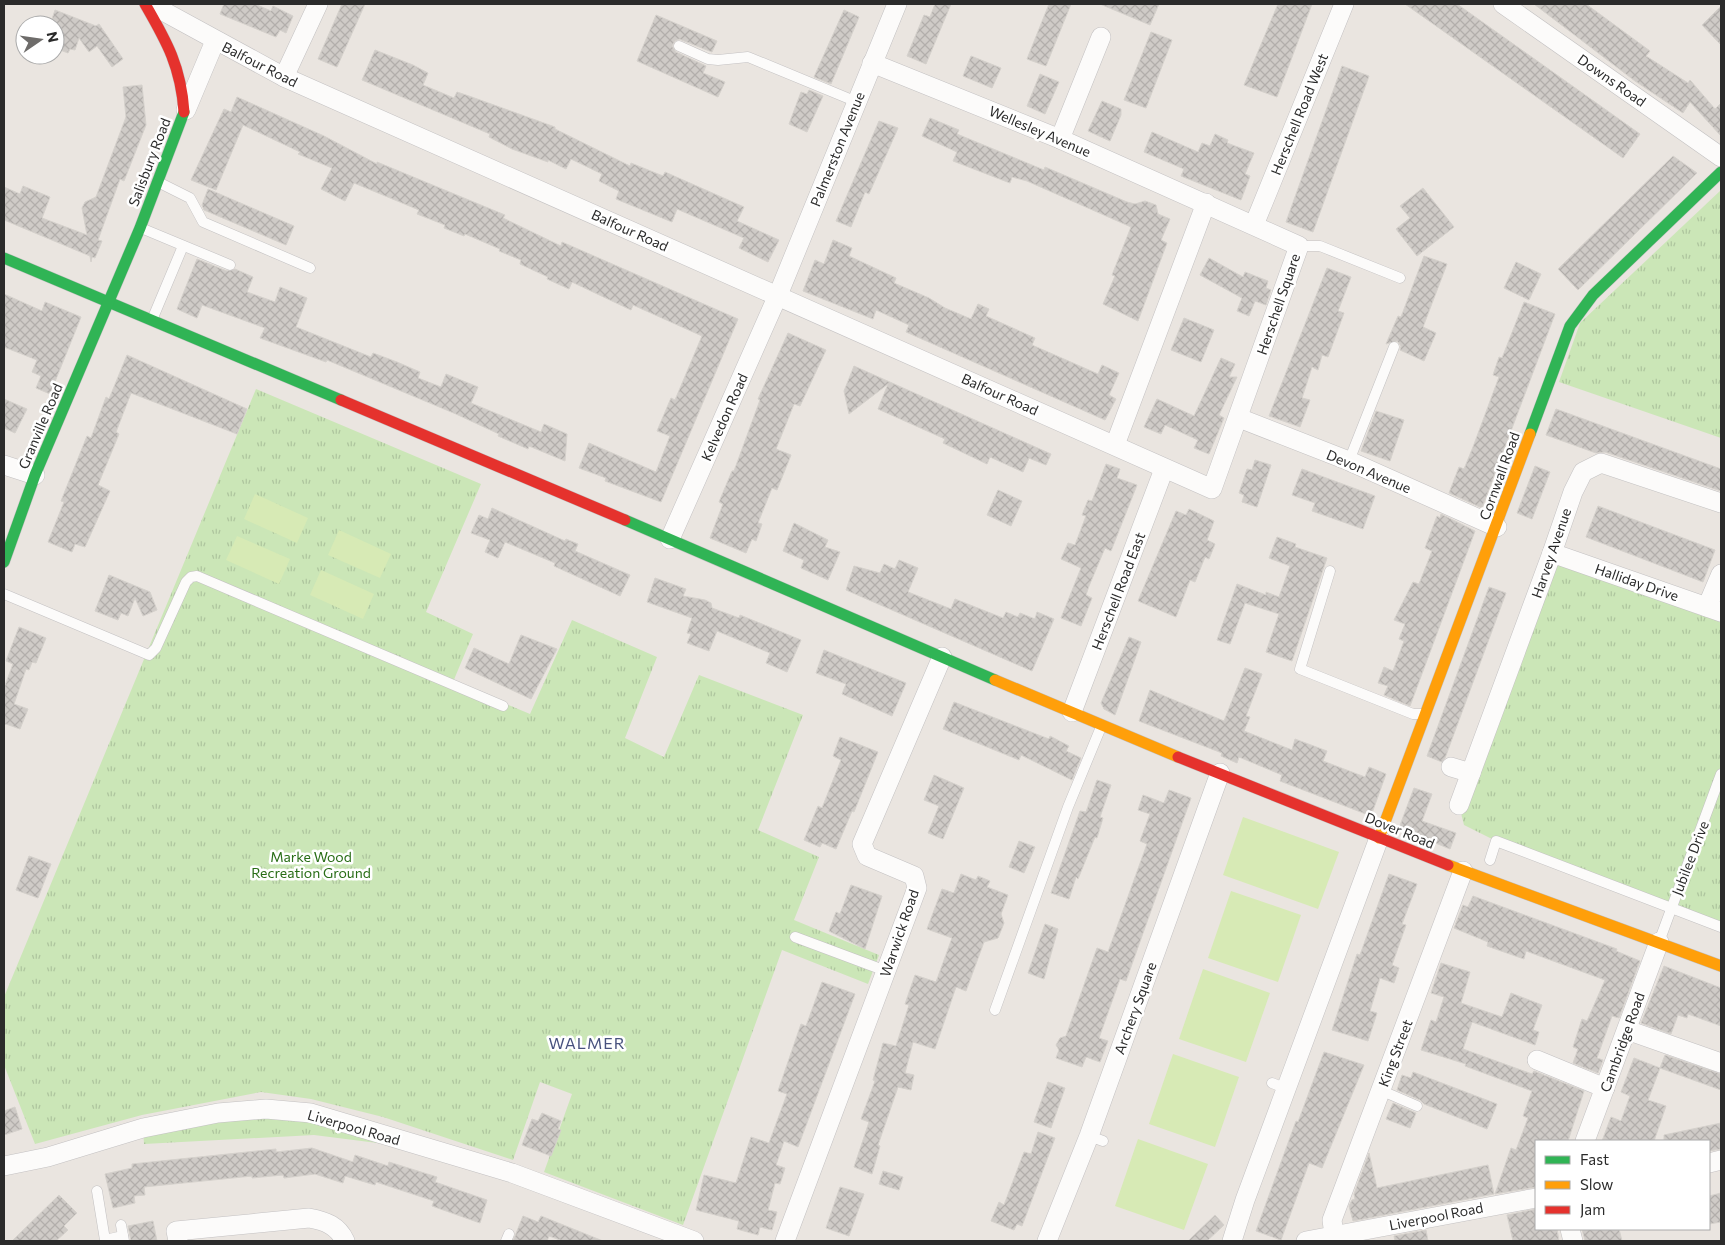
<svg xmlns="http://www.w3.org/2000/svg" width="1725" height="1245" font-family="Commissioner,sans-serif">
	<style>
		.grass { fill: url(#grass-tufts) }
		.pitch { fill: #d7eab5 }
		.building { fill: url(#building-cross-hatch); stroke: #d5d1cc }
		.lines { fill: none; stroke-linecap: round; stroke-linejoin: round }
		.lane-casing { stroke: #c3c1c2; stroke-width: 11 }
		.street-casing { stroke: #c3c1c2; stroke-width: 20 }
		.fast-casing { stroke: #c3c1c2; stroke-width: 12 }
		.slow-casing { stroke: #c3c1c2; stroke-width: 12 }
		.jam-casing { stroke: #c3c1c2; stroke-width: 12 }
		.lane { stroke: #fcfbfa; stroke-width: 10 }
		.street { stroke: #fcfbfa; stroke-width: 19 }
		.fast { stroke: #30b455; stroke-width: 11 }
		.slow { stroke: #ff9f0a; stroke-width: 11 }
		.jam { stroke: #e5322d; stroke-width: 11 }
		.labels { text-anchor: middle; dominant-baseline: central; stroke-width: 5; stroke-linejoin: round; paint-order: stroke }
		.street-label { font-size: 14px; fill: #2b2b2b; stroke: #fff }
		.park-label { font-size: 14px; fill: #286d16; stroke: #fff }
		.quarter-label { font-size: 16px; letter-spacing: 1px; fill: #48527e; stroke: #fff }
	</style>
	<defs>
		<pattern id="grass-tufts" width="24" height="20" patternUnits="userSpaceOnUse" patternTransform="scale(1.25)"><rect width="24" height="20" fill="#cbe6b7"/><path d="M3 7l-1-3M5 7V3M7 7l1-3M15 17l-1-3M17 17v-4M19 17l1-3" fill="none" stroke="#aec59e"/></pattern>
		<pattern id="building-cross-hatch" width="8" height="8" patternUnits="userSpaceOnUse" patternTransform="scale(1.25)"><rect width="8" height="8" fill="#cfcbc7"/><path d="M0 0l8 8M0 8l8-8" fill="none" stroke="#b2aeab"/></pattern>
	</defs>
	<rect width="100%" height="100%" fill="#eae5e0"/>
	<g class="grass">
		<polygon points="1721,190 1721,438 1559,382 1580,323"/>
		<polygon points="256,389 481,484 426,612 473,634 453,682 530,714 572,620 657,657 625,738 664,757 699,675 803,715 758,830 819,857 794,920 879,955 868,984 782,950 683,1225 544,1172 572,1094 540,1082 513,1160 383,1117 311,1099 261,1092 142,1115 35,1144 4,1065 4,997"/>
		<polygon points="1552,553 1721,612 1721,927 1496,841 1464,825 1459,805"/>
		<polygon points="266,1109 401,1146 314,1135 144,1144 143,1128"/>
	</g>
	<g class="pitch">
		<polygon points="255,494 308,518 297,543 244,519"/>
		<polygon points="339,530 391,554 380,578 328,555"/>
		<polygon points="237,536 290,559 279,584 226,560"/>
		<polygon points="321,570 374,594 363,619 310,595"/>
		<polygon points="1243,817 1339,852 1318,909 1223,875"/>
		<polygon points="1231,891 1301,915 1278,982 1208,958"/>
		<polygon points="1203,969 1270,993 1246,1062 1179,1039"/>
		<polygon points="1173,1054 1239,1077 1215,1147 1149,1124"/>
		<polygon points="1138,1139 1208,1164 1184,1230 1115,1206"/>
	</g>
	<g class="building">
		<polygon points="224,4 255,4 271,11 273,6 293,16 286,33 280,30 276,37 220,14"/>
		<polygon points="342,4 365,4 337,67 318,59"/>
		<polygon points="935,4 951,4 926,64 907,56 924,15 930,17"/>
		<polygon points="1049,4 1071,4 1046,66 1027,59"/>
		<polygon points="1100,4 1159,4 1150,25"/>
		<polygon points="1278,4 1312,4 1277,97 1244,85"/>
		<polygon points="1405,4 1457,4 1640,134 1623,158"/>
		<polygon points="1534,4 1586,4 1650,51 1646,56 1688,83 1690,80 1715,109 1721,103 1721,136 1690,102 1683,113 1635,81"/>
		<polygon points="1721,6 1721,45 1702,25"/>
		<polygon points="55,10 96,26 99,24 123,59 112,67 97,46 89,52 79,38 75,50 70,49 68,53 55,48 55,25 50,25"/>
		<polygon points="844,10 859,17 831,84 814,77"/>
		<polygon points="656,15 717,41 712,52 679,39 675,41 672,46 676,52 706,66 703,73 725,82 718,97 637,61"/>
		<polygon points="1151,32 1172,40 1146,108 1124,100"/>
		<polygon points="375,50 413,65 428,73 423,85 454,98 457,92 469,96 555,127 555,129 630,166 631,163 663,176 665,172 744,207 737,221 779,240 768,262 739,248 744,238 677,209 672,222 616,199 619,191 599,181 602,174 571,159 566,169 548,160 548,162 512,149 489,137 490,134 362,80"/>
		<polygon points="971,56 1001,68 992,88 963,76"/>
		<polygon points="1342,66 1369,76 1313,232 1286,222"/>
		<polygon points="1040,74 1059,82 1045,114 1027,106"/>
		<polygon points="142,85 146,125 124,181 120,179 98,240 102,241 95,258 92,257 91,262 90,256 4,220 4,187 20,194 23,186 50,197 42,218 87,235 82,208 85,202 96,197 126,117 123,87"/>
		<polygon points="809,90 823,96 807,132 789,124 801,92 807,94"/>
		<polygon points="237,97 324,136 377,164 377,162 505,215 503,218 561,246 562,242 738,319 661,502 605,481 606,478 579,468 589,443 656,472 670,436 657,431 671,398 675,400 702,336 633,305 631,310 572,282 569,289 547,279 548,277 520,264 521,260 499,251 500,249 465,234 464,236 444,228 445,225 417,214 419,210 354,183 345,201 321,189 332,168 298,154 300,152 243,125 216,190 191,180 224,109 231,112"/>
		<polygon points="1102,101 1121,109 1121,115 1110,141 1088,131"/>
		<polygon points="930,118 959,130 957,134 1044,170 1045,167 1127,202 1135,204 1145,201 1156,205 1158,214 1170,219 1161,240 1167,243 1138,321 1103,304 1115,276 1112,275 1131,227 1027,181 1012,177 1010,183 953,161 957,152 922,136"/>
		<polygon points="879,121 898,128 869,194 865,192 851,227 836,221"/>
		<polygon points="1152,132 1198,152 1202,143 1210,146 1215,134 1228,140 1227,143 1254,153 1245,174 1250,176 1241,200 1181,176 1184,169 1144,152"/>
		<polygon points="1673,156 1697,173 1578,290 1558,269"/>
		<polygon points="1423,188 1454,227 1417,256 1396,229 1410,218 1400,206"/>
		<polygon points="208,189 294,226 286,245 204,210 202,205"/>
		<polygon points="833,240 852,248 849,256 896,278 894,283 929,298 945,308 971,319 978,304 989,309 986,316 1035,338 1032,345 1098,374 1102,365 1119,373 1109,395 1116,399 1105,420 906,332 909,325 876,310 873,319 803,291 815,260 824,264"/>
		<polygon points="1424,256 1447,264 1423,327 1436,333 1424,361 1400,350 1401,346 1397,341 1386,344 1398,316 1401,317"/>
		<polygon points="1209,258 1243,277 1245,272 1268,281 1266,288 1271,290 1266,305 1255,301 1249,316 1237,311 1242,298 1200,275"/>
		<polygon points="197,259 227,271 235,269 253,277 247,292 275,302 280,287 307,298 296,327 371,357 373,353 397,362 420,372 418,378 441,387 446,374 478,387 471,403 541,432 544,424 567,434 565,461 529,446 528,449 498,436 499,434 456,414 327,360 326,362 260,338 265,328 202,305 197,318 177,309"/>
		<polygon points="1516,262 1541,274 1529,300 1504,288"/>
		<polygon points="1327,268 1351,277 1338,311 1344,313 1328,357 1322,355 1318,370 1312,367 1302,398 1310,400 1300,427 1269,416"/>
		<polygon points="4,294 42,311 45,302 81,317 50,394 36,388 41,376 32,372 37,360 4,347"/>
		<polygon points="1524,302 1555,314 1482,508 1449,493 1459,467 1464,469 1473,447 1499,377 1493,375 1499,357 1502,358"/>
		<polygon points="1184,318 1214,330 1201,362 1171,350"/>
		<polygon points="788,333 826,350 800,406 794,404 776,449 791,455 777,490 772,488 758,523 762,524 756,541 752,539 746,553 710,538 723,504 719,502 732,471 734,471 760,400 758,399"/>
		<polygon points="127,355 247,409 237,434 131,393 116,432 119,434 98,485 110,491 85,547 75,544 72,552 48,542 64,502 61,501 87,436 91,438 106,397 109,399"/>
		<polygon points="1221,358 1235,364 1229,377 1237,377 1219,415 1224,418 1209,454 1194,448 1198,440 1165,425 1161,434 1144,427 1157,399 1194,416"/>
		<polygon points="854,366 1051,454 1046,465 1029,458 1023,472 990,457 987,464 943,443 945,439 878,409 888,384 849,414 844,391"/>
		<polygon points="4,399 27,409 15,433 4,428"/>
		<polygon points="1556,409 1721,469 1721,491 1605,452 1596,453 1546,435"/>
		<polygon points="1376,411 1404,420 1390,461 1361,451"/>
		<polygon points="1255,460 1271,465 1257,507 1242,502 1244,495 1239,493 1247,469 1252,470"/>
		<polygon points="1106,464 1120,469 1117,478 1137,485 1111,551 1105,548 1089,586 1086,595 1092,598 1081,626 1061,618 1081,568 1061,559 1068,543 1075,545 1086,516 1082,515 1088,500 1092,501"/>
		<polygon points="1535,466 1550,472 1532,519 1517,513"/>
		<polygon points="1302,469 1375,496 1363,529 1312,511 1315,503 1292,495"/>
		<polygon points="998,490 1022,501 1011,526 987,515"/>
		<polygon points="1598,506 1715,550 1703,582 1586,537"/>
		<polygon points="492,508 565,541 566,539 578,544 575,551 630,575 620,596 554,566 555,563 505,542 498,558 485,552 490,540 471,533 479,515 488,519"/>
		<polygon points="1189,509 1214,521 1207,540 1215,544 1209,559 1205,557 1195,582 1190,580 1176,617 1138,601 1176,511 1186,515"/>
		<polygon points="1441,514 1475,531 1410,706 1384,695 1388,686 1378,683 1384,667 1393,671 1404,641 1399,639 1405,624 1394,620 1413,582 1419,584 1432,551 1425,548 1437,516 1440,518"/>
		<polygon points="794,523 828,540 825,547 840,552 828,580 801,568 804,560 783,551"/>
		<polygon points="1277,537 1296,544 1295,547 1327,558 1292,661 1266,652 1279,614 1245,603 1230,644 1217,640 1237,584 1266,595 1266,592 1279,597 1290,566 1269,558"/>
		<polygon points="899,560 918,568 908,592 951,609 955,599 1003,618 1006,612 1018,617 1020,613 1035,619 1037,612 1054,619 1032,671 846,590 854,566 880,573 884,564 895,569"/>
		<polygon points="109,575 150,592 157,610 143,616 135,598 128,616 121,613 118,620 95,611"/>
		<polygon points="655,578 686,589 683,596 705,600 711,603 712,608 739,618 740,615 801,640 787,672 766,663 770,653 717,631 709,651 687,643 691,634 687,633 692,618 647,602"/>
		<polygon points="1489,587 1506,593 1445,758 1442,762 1427,756"/>
		<polygon points="19,627 46,638 36,663 32,662 29,670 26,669 14,704 28,709 20,729 6,724 4,726 4,688 13,664 6,661"/>
		<polygon points="521,635 557,649 531,699 465,668 474,648 509,664"/>
		<polygon points="1129,637 1141,642 1115,715 1104,709 1101,703"/>
		<polygon points="824,650 906,683 892,716 842,694 846,684 816,673"/>
		<polygon points="1245,668 1262,674 1246,716 1250,717 1244,731 1292,750 1295,739 1327,751 1323,761 1365,777 1369,767 1386,774 1371,816 1280,781 1282,775 1239,757 1237,763 1221,756 1222,753 1139,721 1150,690 1224,721"/>
		<polygon points="954,702 1049,739 1050,736 1069,746 1066,751 1081,758 1072,780 1021,755 1019,760 943,729"/>
		<polygon points="840,737 878,752 854,812 852,811 836,849 822,843 820,847 804,840 818,806 822,808 841,760 833,756"/>
		<polygon points="934,775 964,788 943,839 928,833 939,806 924,800"/>
		<polygon points="1097,780 1111,785 1100,817 1103,818 1097,838 1095,837 1078,879 1076,877 1069,899 1051,893 1080,811 1086,812"/>
		<polygon points="1414,788 1432,794 1422,821 1456,833 1450,849 1399,828"/>
		<polygon points="1169,790 1191,798 1126,981 1120,979 1099,1038 1108,1041 1100,1062 1086,1057 1082,1067 1056,1058 1059,1050 1056,1045 1060,1038 1066,1036 1097,948 1108,952 1147,844 1140,841 1150,814 1138,810 1143,795 1164,803"/>
		<polygon points="1019,841 1035,847 1024,873 1009,867"/>
		<polygon points="29,856 51,864 38,898 16,890"/>
		<polygon points="961,874 976,880 978,876 990,881 987,887 1008,895 1001,914 1004,923 998,938 984,942 966,991 956,987 935,1049 913,1042 905,1073 914,1075 911,1090 898,1087 878,1145 880,1146 872,1174 854,1167 869,1122 861,1119 875,1081 873,1080 883,1043 896,1046 909,1005 905,1004 915,975 936,982 952,938 927,929 942,889 954,893"/>
		<polygon points="1389,874 1417,884 1402,924 1406,925 1392,965 1399,968 1394,983 1380,978 1370,1011 1377,1013 1368,1041 1332,1030 1357,954 1360,955"/>
		<polygon points="851,885 882,896 865,949 829,931 836,912 840,914"/>
		<polygon points="1473,896 1617,949 1616,951 1640,961 1619,1018 1612,1016 1597,1058 1603,1060 1598,1073 1573,1063 1578,1049 1573,1047 1582,1019 1587,1021 1605,980 1526,951 1524,959 1504,952 1487,946 1488,942 1454,928 1463,905 1468,907"/>
		<polygon points="1045,924 1058,929 1044,979 1028,973"/>
		<polygon points="1441,963 1470,972 1461,1003 1502,1017 1511,993 1542,1005 1533,1030 1539,1032 1535,1045 1472,1022 1463,1049 1532,1074 1534,1071 1584,1091 1568,1141 1536,1141 1536,1187 1495,1194 1511,1148 1516,1150 1528,1118 1523,1116 1532,1091 1465,1066 1466,1064 1421,1050 1431,1020 1436,1022 1444,997 1431,993"/>
		<polygon points="1664,966 1721,988 1721,1026 1688,1014 1687,1018 1678,1015 1671,1034 1641,1023"/>
		<polygon points="822,982 855,994 798,1147 784,1141 776,1165 785,1168 780,1184 775,1183 768,1210 777,1212 772,1230 760,1227 758,1235 737,1229 739,1221 696,1210 704,1175 736,1183 751,1137 769,1143 787,1094 778,1091 801,1024 806,1026"/>
		<polygon points="1324,1052 1364,1065 1322,1168 1309,1163 1281,1240 1256,1231 1296,1121 1298,1122"/>
		<polygon points="1665,1055 1721,1074 1721,1090 1660,1068"/>
		<polygon points="1634,1058 1660,1068 1648,1100 1666,1106 1654,1141 1602,1141 1611,1117 1621,1121 1630,1096 1621,1092"/>
		<polygon points="1413,1072 1497,1104 1487,1129 1424,1104 1420,1100 1397,1090 1402,1075 1411,1078"/>
		<polygon points="1048,1082 1065,1088 1051,1128 1034,1122"/>
		<polygon points="1393,1103 1416,1113 1410,1128 1386,1119"/>
		<polygon points="15,1107 22,1129 4,1135 4,1111"/>
		<polygon points="542,1113 561,1121 558,1129 561,1130 551,1156 522,1145 532,1119 538,1121"/>
		<polygon points="1721,1123 1721,1149 1709,1151 1709,1141 1664,1141 1664,1135"/>
		<polygon points="1038,1132 1055,1138 1022,1226 1017,1224 1014,1230 991,1221 999,1202 1004,1205 1024,1152 1031,1154"/>
		<polygon points="312,1148 353,1162 355,1155 388,1166 389,1162 437,1177 435,1182 487,1200 480,1223 432,1206 434,1201 376,1182 375,1185 345,1176 343,1183 315,1174 284,1178 283,1175 252,1178 252,1176 144,1187 145,1195 134,1196 135,1203 113,1208 105,1174 132,1168 132,1164 276,1149 276,1152"/>
		<polygon points="1369,1153 1377,1188 1488,1165 1494,1194 1353,1221 1349,1206 1352,1200 1355,1199 1354,1194"/>
		<polygon points="883,1171 903,1177 899,1190 879,1184"/>
		<polygon points="840,1187 864,1194 849,1236 826,1228"/>
		<polygon points="1721,1193 1721,1222 1709,1224 1709,1196"/>
		<polygon points="59,1195 77,1213 64,1226 68,1230 56,1241 12,1241"/>
		<polygon points="1536,1209 1536,1229 1557,1229 1559,1241 1513,1241 1507,1215"/>
		<polygon points="1215,1215 1224,1225 1207,1241 1188,1241"/>
		<polygon points="523,1216 538,1222 541,1216 603,1241 563,1241 549,1236 547,1241 513,1241"/>
		<polygon points="153,1221 157,1241 131,1241 128,1226"/>
		<polygon points="1582,1229 1619,1229 1622,1241 1585,1241"/>
		<polygon points="1426,1230 1428,1241 1395,1241 1394,1236"/>
	</g>
	<g class="lines">
		<g class="lane-casing">
			<g id="lane">
				<polyline points="679,46 708,59 718,60 748,57 857,102"/>
				<polyline points="160,183 190,198 203,222 310,268"/>
				<polyline points="141,228 230,265"/>
				<polyline points="1299,246 1320,246 1400,278"/>
				<polyline points="152,320 183,246"/>
				<polyline points="1349,461 1394,347"/>
				<polyline points="1330,571 1300,669 1413,714 1423,714"/>
				<polyline points="4,594 149,655 156,648 186,582 191,577 197,576 503,706"/>
				<polyline points="1490,860 1496,841 1721,927"/>
				<polyline points="795,937 886,971"/>
				<polyline points="1659,942 1721,774"/>
				<polyline points="995,1010 1068,807 1101,727"/>
				<polyline points="1272,1083 1287,1089"/>
				<polyline points="1380,1090 1417,1106"/>
				<polyline points="1089,1136 1103,1141"/>
				<polyline points="97,1191 105,1240 123,1236"/>
				<polyline points="121,1225 124,1241"/>
				<polyline points="506,1241 509,1234"/>
			</g>
		</g>
		<g class="street-casing">
			<g id="street">
				<polyline points="150,4 284,77 1212,489 1299,246 1060,139 872,63"/>
				<polyline points="1503,4 1721,157"/>
				<polyline points="284,77 318,4"/>
				<polyline points="186,110 215,41"/>
				<polyline points="1060,139 1101,37"/>
				<polyline points="1254,225 1344,4"/>
				<polyline points="1239,418 1349,461 1497,527"/>
				<polyline points="1115,445 1206,203"/>
				<polyline points="4,465 35,475"/>
				<polyline points="670,539 778,295 897,4"/>
				<polyline points="1552,553 1721,612"/>
				<polyline points="1707,607 1721,574"/>
				<polyline points="1072,712 1164,469"/>
				<polyline points="1451,767 1471,773"/>
				<polyline points="1459,805 1552,553 1573,492 1583,472 1601,463 1721,503"/>
				<polyline points="1627,1030 1721,1063"/>
				<polyline points="1537,1060 1605,1088"/>
				<polyline points="1585,1141 1659,942"/>
				<polyline points="1709,1163 1721,1160"/>
				<polyline points="4,1166 48,1157 143,1128 218,1113 266,1109 311,1113 512,1173 694,1241"/>
				<polyline points="1570,1229 1573,1241"/>
				<polyline points="1334,1235 1332,1220 1463,871"/>
				<path d="M178 1241 176 1231 309 1218C326 1221 338 1226 345 1241"/>
				<polyline points="785,1241 917,888 914,876 867,856 862,844 942,657"/>
				<polyline points="1047,1241 1089,1136 1220,773"/>
				<polyline points="1232,1241 1245,1200 1379,838"/>
				<polyline points="1306,1241 1536,1198"/>
			</g>
		</g>
		<g class="fast-casing">
			<g id="fast">
				<polyline points="4,258 341,400"/>
				<polyline points="1530,434 1570,326 1593,295 1721,172"/>
				<polyline points="625,520 995,680"/>
				<polyline points="4,562 35,475 140,228 184,112"/>
			</g>
		</g>
		<g class="slow-casing">
			<g id="slow">
				<polyline points="995,680 1178,757"/>
				<polyline points="1379,838 1530,434"/>
				<polyline points="1448,865 1721,966"/>
			</g>
		</g>
		<g class="jam-casing">
			<g id="jam">
				<path d="M145 4C167 42 181 67 184 112"/>
				<polyline points="341,400 625,520"/>
				<polyline points="1178,757 1448,865"/>
			</g>
		</g>
		<use href="#lane" class="lane"/>
		<use href="#street" class="street"/>
		<use href="#fast" class="fast"/>
		<use href="#slow" class="slow"/>
		<use href="#jam" class="jam"/>
	</g>
	<g class="labels">
		<g class="street-label">
			<text transform="translate(260 64) rotate(27)">Balfour Road</text>
			<text transform="translate(1612 80) rotate(35)">Downs Road</text>
			<text transform="translate(1299 114) rotate(-68)">Herschell Road West</text>
			<text transform="translate(1040 131) rotate(23)">Wellesley Avenue</text>
			<text transform="translate(837 149) rotate(-68)">Palmerston Avenue</text>
			<text transform="translate(149 162) rotate(-69)">Salisbury Road</text>
			<text transform="translate(630 230) rotate(24)">Balfour Road</text>
			<text transform="translate(1278 304) rotate(-71)">Herschell Square</text>
			<text transform="translate(1000 394) rotate(24)">Balfour Road</text>
			<text transform="translate(724 417) rotate(-66)">Kelvedon Road</text>
			<text transform="translate(40 426) rotate(-67)">Granville Road</text>
			<text transform="translate(1369 471) rotate(23)">Devon Avenue</text>
			<text transform="translate(1499 476) rotate(-70)">Cornwall Road</text>
			<text transform="translate(1551 553) rotate(-71)">Harvey Avenue</text>
			<text transform="translate(1637 582) rotate(19)">Halliday Drive</text>
			<text transform="translate(1118 591) rotate(-69)">Herschell Road East</text>
			<text transform="translate(1400 830) rotate(22)">Dover Road</text>
			<text transform="translate(1690 858) rotate(-69)">Jubilee Drive</text>
			<text transform="translate(899 933) rotate(-71)">Warwick Road</text>
			<text transform="translate(1135 1008) rotate(-70)">Archery Square</text>
			<text transform="translate(1622 1042) rotate(-70)">Cambridge Road</text>
			<text transform="translate(1395 1053) rotate(-69)">King Street</text>
			<text transform="translate(354 1127) rotate(16)">Liverpool Road</text>
			<text transform="translate(1436 1216) rotate(-11)">Liverpool Road</text>
		</g>
		<g class="park-label">
			<text x="311" y="856">Marke Wood<tspan x="311" dy="16">Recreation Ground</tspan></text>
		</g>
		<g class="quarter-label">
			<text x="587" y="1042">WALMER</text>
		</g>
	</g>
	<rect width="1725" height="1245" fill="none" stroke="#2b2b2b" stroke-width="10"/>
	<rect x="1535" y="1140" width="175" height="90" fill="#ffffff" stroke="#aaaaaa"/>
	<rect x="1545" y="1156" width="25" height="8" fill="#30b455" stroke="#aaaaaa"/>
	<text x="1580" y="1165" font-size="15" fill="#2b2b2b">Fast</text>
	<rect x="1545" y="1181" width="25" height="8" fill="#ff9f0a" stroke="#aaaaaa"/>
	<text x="1580" y="1190" font-size="15" fill="#2b2b2b">Slow</text>
	<rect x="1545" y="1206" width="25" height="8" fill="#e5322d" stroke="#aaaaaa"/>
	<text x="1580" y="1215" font-size="15" fill="#2b2b2b">Jam</text>
	<g transform="translate(40 40) rotate(77)"><circle r="24" fill="#ffffff" stroke="#aaaaaa"/>
	<path d="M0-4L9 19L0 12L-9 19Z" fill="#6e6c6a"/>
	<text y="-8" font-size="14" font-weight="bold" text-anchor="middle" fill="#2b2b2b">N</text>
	</g>
</svg>
